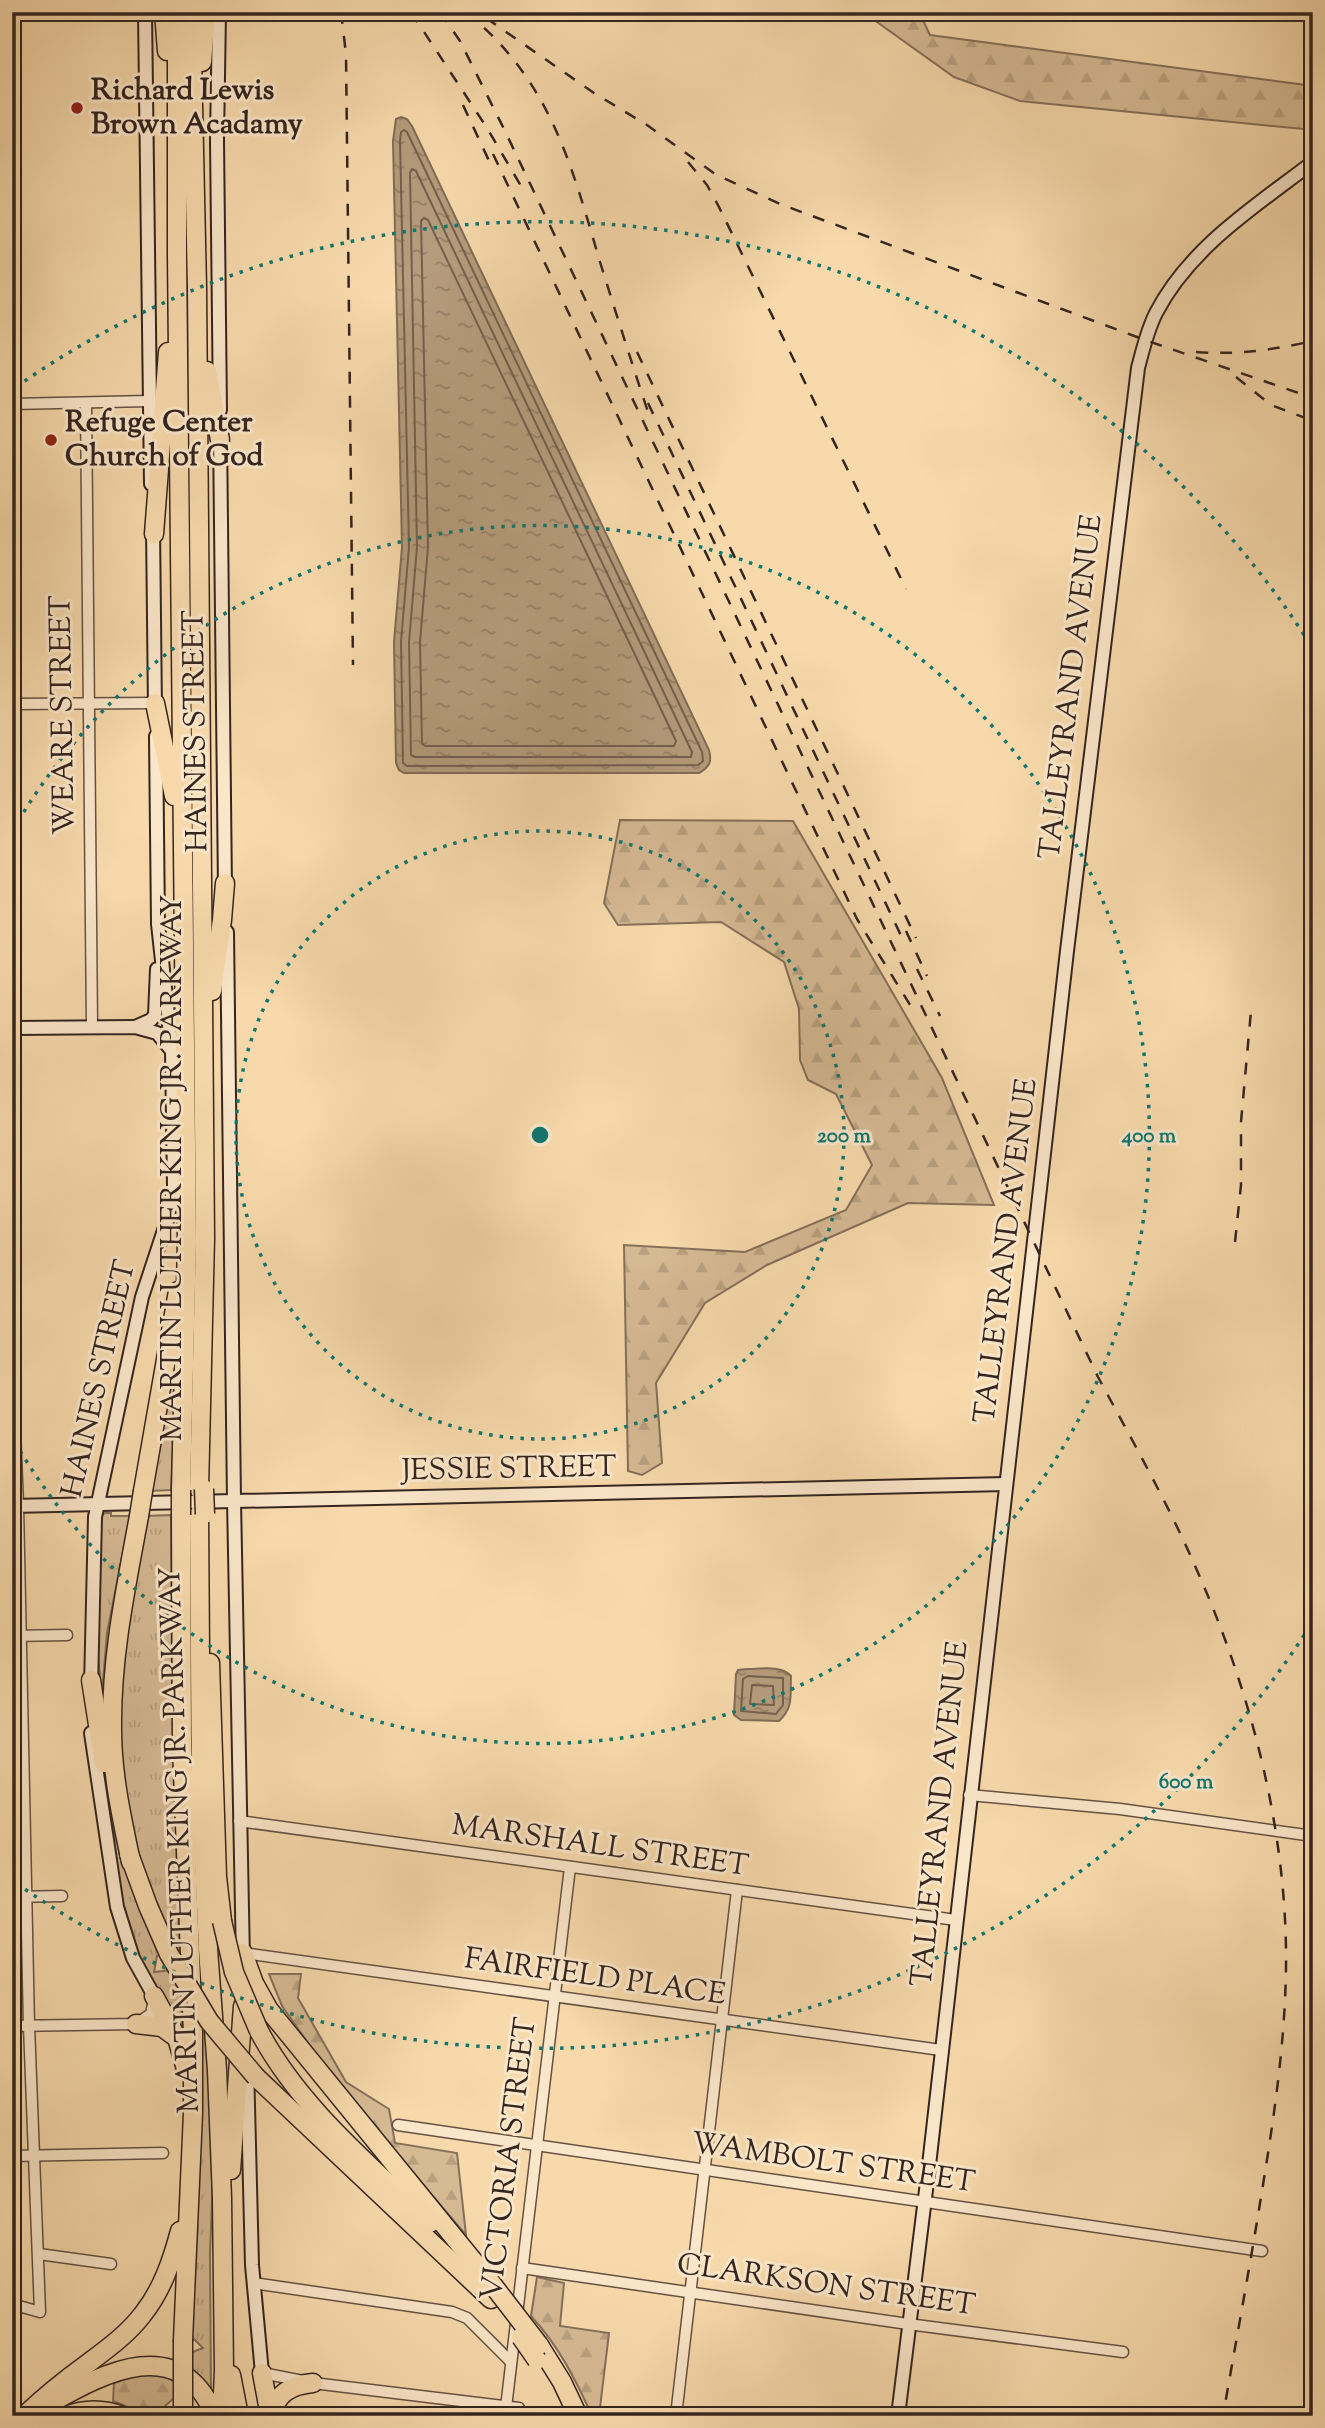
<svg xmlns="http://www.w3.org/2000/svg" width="1325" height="2428" font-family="'Sorts Mill Goudy',serif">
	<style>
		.grass { fill: url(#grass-tufts); stroke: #85705a; stroke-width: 2 }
		.forest { fill: url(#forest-firs); stroke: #85705a; stroke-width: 2 }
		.water { fill: url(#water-ripples); stroke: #816c57; stroke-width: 2 }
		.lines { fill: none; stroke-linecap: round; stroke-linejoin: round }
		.shore { stroke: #74604e; stroke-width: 2 }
		.street-casing { stroke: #655242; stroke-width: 13 }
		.secondary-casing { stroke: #34251f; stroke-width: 16 }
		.highway-casing { stroke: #34251f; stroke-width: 21 }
		.street { stroke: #fae6c9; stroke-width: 10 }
		.secondary { stroke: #fae6c9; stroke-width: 12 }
		.highway { stroke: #f7d9ac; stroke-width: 18 }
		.rail { stroke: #34251f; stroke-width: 2.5; stroke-dasharray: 12 12; stroke-linecap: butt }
		.highway-bridge-casing { stroke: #34251f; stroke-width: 21; stroke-linecap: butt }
		.highway-bridge { stroke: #f7d9ac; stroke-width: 18 }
		.ring { fill: none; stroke: #0f766e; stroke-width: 3.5; stroke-dasharray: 3.5 7 }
		.poi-dot { fill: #8f2418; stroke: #fae6c9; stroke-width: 2.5 }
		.labels { text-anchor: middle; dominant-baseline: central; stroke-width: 6; stroke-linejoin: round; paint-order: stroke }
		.poi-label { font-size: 30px; font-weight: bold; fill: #34251f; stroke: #fae6c9; text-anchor: start }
		.street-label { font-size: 30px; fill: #34251f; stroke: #fae6c9 }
		.centre { fill: #0f766e; stroke: #fae6c9; stroke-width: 3.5 }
		.ring-label { font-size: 21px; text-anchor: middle; font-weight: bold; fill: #0f766e; stroke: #fae6c9; stroke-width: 6; stroke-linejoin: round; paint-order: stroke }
	</style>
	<defs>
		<pattern id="grass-tufts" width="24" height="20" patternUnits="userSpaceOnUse" patternTransform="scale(1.75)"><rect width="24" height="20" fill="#d6ba94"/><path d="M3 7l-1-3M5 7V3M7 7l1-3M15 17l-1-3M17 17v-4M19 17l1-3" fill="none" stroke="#b8a07f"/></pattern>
		<pattern id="forest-firs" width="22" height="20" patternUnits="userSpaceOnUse" patternTransform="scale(1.75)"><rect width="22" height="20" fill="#d6ba94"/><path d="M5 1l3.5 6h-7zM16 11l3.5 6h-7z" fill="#b8a07f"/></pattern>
		<pattern id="water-ripples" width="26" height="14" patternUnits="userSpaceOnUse" patternTransform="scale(1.75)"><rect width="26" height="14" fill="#b59c7c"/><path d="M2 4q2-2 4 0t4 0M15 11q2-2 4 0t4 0" fill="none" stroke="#947f65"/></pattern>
	</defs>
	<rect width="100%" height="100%" fill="#f7d9ac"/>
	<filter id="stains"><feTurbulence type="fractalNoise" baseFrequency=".00286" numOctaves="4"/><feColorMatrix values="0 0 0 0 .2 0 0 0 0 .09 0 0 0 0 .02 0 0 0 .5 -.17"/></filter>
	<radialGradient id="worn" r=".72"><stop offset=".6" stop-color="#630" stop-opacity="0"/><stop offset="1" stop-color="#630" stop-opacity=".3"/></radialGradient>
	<g class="grass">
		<polygon points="178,1337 171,1490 150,1491"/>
		<polygon points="105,1513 111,1513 111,1516 130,1516 107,1633 102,1694 98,1657 100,1517"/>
		<polygon points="171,1515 172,1693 182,2031 159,1998 125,1929 110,1818 121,1857 160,1955 157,1956 154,1972 172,1970 175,1951 173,1931 162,1926 129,1826 116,1708 145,1516"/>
		<polygon points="201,2024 208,2034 214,2149 210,2254 211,2389 190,2370 190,2353 203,2348 189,2334"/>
	</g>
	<g class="forest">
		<polygon points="863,12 919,12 930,35 1313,86 1313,130 1020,101 954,77"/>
		<polygon points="620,820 793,821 942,1078 994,1205 908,1203 767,1265 705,1303 656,1383 662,1463 642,1475 628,1471 624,1245 745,1252 846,1210 872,1165 836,1094 808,1080 800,1060 799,1009 784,962 721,922 618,925 604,903"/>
		<polygon points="269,1974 301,1974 298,1998 346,2082 389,2109 395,2143 457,2153 466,2235 337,2084 282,2006"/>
		<path d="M537 2277 564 2283 560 2326 609 2333 599 2416H592C576 2380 558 2345 531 2316Z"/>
		<path d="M148 2371 174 2379V2398C168 2403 158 2414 151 2416 147 2417 120 2403 113 2401L114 2383Z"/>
	</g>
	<g class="water">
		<path d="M401 117 407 119 412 126 709 750C712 761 710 767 699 773H404L399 770 396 763 394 642 402 547 393 141 396 119Z"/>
		<path d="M747 1669C761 1669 781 1665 791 1676 790 1695 794 1707 779 1721L741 1720 734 1715 736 1674 738 1670Z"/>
	</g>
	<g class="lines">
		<g class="shore">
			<polygon points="404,130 407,132 702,752 703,761 698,765 407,766 403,763 401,642 409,547 400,141 401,132"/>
			<polygon points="412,169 416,171 692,752 691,757 415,757 411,755 409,642 417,547 410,173"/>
			<polygon points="424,218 428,220 676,741 674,746 425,746 422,744 420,642 428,547 421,221"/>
			<polygon points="748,1676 783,1678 783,1705 776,1714 741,1711 743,1679"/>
			<polygon points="752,1685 773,1686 774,1705 750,1704"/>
		</g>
		<g class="street-casing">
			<g id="street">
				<polyline points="86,403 92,1027"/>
				<polyline points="12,404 149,401"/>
				<polyline points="12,704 155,703"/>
				<polyline points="12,1352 18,1506 29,2026 40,2312 12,2304"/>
				<polyline points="12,1636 67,1635"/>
				<polyline points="969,1795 1120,1809 1313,1836"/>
				<polyline points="239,1821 956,1920"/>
				<polyline points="12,1897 62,1896"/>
				<polyline points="243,1953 941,2050"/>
				<polyline points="12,2026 136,2024 151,2014 154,1999"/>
				<polyline points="398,2125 1262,2251"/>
				<polyline points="12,2156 163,2153"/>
				<polyline points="39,2254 111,2264"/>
				<polyline points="522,2268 908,2324 1123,2352"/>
				<polyline points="253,2283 452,2312 467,2318 511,2362"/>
				<polyline points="262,2373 313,2383 519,2408"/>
				<polyline points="505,2416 570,1867"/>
				<polyline points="676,2416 737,1890"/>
			</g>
		</g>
		<g class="secondary-casing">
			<g id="secondary">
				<polyline points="145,12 151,484"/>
				<polyline points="219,12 217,140 220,410"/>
				<polyline points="220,432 225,889"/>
				<polyline points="153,526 155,711"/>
				<polyline points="227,932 234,1501 243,1960"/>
				<polyline points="135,1027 151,1020 155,1015 157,969"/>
				<polyline points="12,1028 135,1027 157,1033 172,1051"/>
				<polyline points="12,1506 1006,1484"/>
				<polyline points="91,1687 95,1517 142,1297 167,1221 174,1186 172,1052 158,924 156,736"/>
				<polyline points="91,1733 117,1907 133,1958 154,1996"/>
				<polyline points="247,2066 252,2265 262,2373"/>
				<path d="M898 2416 928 2174 1067 951 1138 368C1143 349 1147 331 1156 313 1190 247 1256 206 1313 162"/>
			</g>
		</g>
		<g class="highway-casing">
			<g id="highway">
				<polyline points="164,12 167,51"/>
				<polyline points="177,12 177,255 187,1243 181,1490"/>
				<polyline points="191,12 197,288 205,1238 199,1489"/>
				<polyline points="202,62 206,12"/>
				<polyline points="207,371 220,440"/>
				<polyline points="154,534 168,352"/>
				<polyline points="155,703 174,796"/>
				<polyline points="212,991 222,920 225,883"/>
				<polyline points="143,1491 178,1291"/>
				<polyline points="199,1514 201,1798 208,1949 217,2070 222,2198 224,2371 222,2416"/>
				<polyline points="181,1515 182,1746 193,2033 193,2113 183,2340"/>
				<polyline points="210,1663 217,1877 222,1921"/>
				<polyline points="91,1680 104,1763"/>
				<polyline points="129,1854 148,1906 169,1954"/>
				<path d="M131 1862C122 1819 112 1775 112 1729 111 1657 126 1587 139 1516"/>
				<polyline points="243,1953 254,1983 269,2010 492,2284"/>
				<polyline points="154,1996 177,2038 186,2069"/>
				<polyline points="136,2024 162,2027 177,2038"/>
				<path d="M259 2031C299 2107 369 2164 430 2223"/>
				<polyline points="256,2077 491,2299"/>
				<polyline points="231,2170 243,2006"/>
				<polyline points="539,2345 562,2382 578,2416"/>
				<polyline points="262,2373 270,2416"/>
				<polyline points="231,2375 239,2416"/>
				<path d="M49 2404C105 2372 180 2332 215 2416"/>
				<path d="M24 2416C44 2397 65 2380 87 2364 107 2349 128 2334 143 2314 162 2290 172 2261 180 2231"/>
				<path d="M66 2416C86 2408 104 2409 123 2416"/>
				<path d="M271 2416C276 2393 291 2385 313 2383"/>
			</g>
		</g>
		<use href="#street" class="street"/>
		<use href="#secondary" class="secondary"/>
		<use href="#highway" class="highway"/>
		<g class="rail">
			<polyline points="341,12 346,54 353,665"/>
			<polyline points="411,12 487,128 521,186"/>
			<path d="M440 12 460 41 505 131 1098 1377C1133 1442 1170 1507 1199 1575 1250 1691 1284 1821 1286 1948 1287 2030 1275 2111 1262 2191 1250 2266 1236 2341 1223 2416"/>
			<path d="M466 12C550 80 571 163 600 262 616 313 632 364 649 415"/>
			<polyline points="486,18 594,93 647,125 715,174 780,204 1145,340 1313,398"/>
			<polyline points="463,105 491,165"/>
			<polyline points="493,154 857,919 912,1008"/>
			<polyline points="688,162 707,185 719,207 906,589"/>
			<polyline points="637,352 916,938"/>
			<path d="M1196 352C1238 355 1272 350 1313 341"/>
			<polyline points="1236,377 1271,405 1313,421"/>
			<polyline points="648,403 905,944"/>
			<polyline points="906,931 927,976"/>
			<polyline points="917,969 940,1016"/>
			<polyline points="1235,1242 1241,1185 1241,1122 1251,1011"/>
		</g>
		<g class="highway-bridge-casing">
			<g id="highway-bridge">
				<polyline points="204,1489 205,1514"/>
				<polyline points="181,1515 181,1490"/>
				<polyline points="139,1516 143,1491"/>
				<polyline points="222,1921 234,1972 259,2031"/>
				<polyline points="169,1954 209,2021 256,2077"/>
				<polyline points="492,2284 539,2345"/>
				<polyline points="521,2337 537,2360"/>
				<polyline points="183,2340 183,2416"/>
			</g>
		</g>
		<use href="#highway-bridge" class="highway-bridge"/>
	</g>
	<g class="ring">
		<circle cx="540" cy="1135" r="304"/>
		<path d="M13 830A609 609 0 1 1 13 1439"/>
		<path d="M1310 1626A913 913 0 0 1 16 1883M16 387A913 913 0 0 1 1310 644"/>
	</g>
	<g class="poi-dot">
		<circle cx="77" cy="108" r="7"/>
		<circle cx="51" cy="440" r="7"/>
	</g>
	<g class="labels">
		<g class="poi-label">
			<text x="91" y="91">Richard Lewis<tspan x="91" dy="34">Brown Acadamy</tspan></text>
			<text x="65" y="423">Refuge Center<tspan x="65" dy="34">Church of God</tspan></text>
		</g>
		<g class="street-label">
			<text transform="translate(1072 687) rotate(-83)">TALLEYRAND AVENUE</text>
			<text transform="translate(64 715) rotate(-91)">WEARE STREET</text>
			<text transform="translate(197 731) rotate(-91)">HAINES STREET</text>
			<text transform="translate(173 1168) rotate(-90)">MARTIN LUTHER KING JR. PARKWAY</text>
			<text transform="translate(1007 1251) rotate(-83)">TALLEYRAND AVENUE</text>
			<text transform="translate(100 1379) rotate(-77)">HAINES STREET</text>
			<text transform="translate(509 1470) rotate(-1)">JESSIE STREET</text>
			<text transform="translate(941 1814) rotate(-84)">TALLEYRAND AVENUE</text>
			<text transform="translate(181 1840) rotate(-92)">MARTIN LUTHER KING JR. PARKWAY</text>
			<text transform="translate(600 1847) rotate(8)">MARSHALL STREET</text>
			<text transform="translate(595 1978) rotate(8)">FAIRFIELD PLACE</text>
			<text transform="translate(510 2159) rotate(-83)">VICTORIA STREET</text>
			<text transform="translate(833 2164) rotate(8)">WAMBOLT STREET</text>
			<text transform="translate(826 2286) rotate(8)">CLARKSON STREET</text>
		</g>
	</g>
	<circle cx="540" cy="1135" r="10" class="centre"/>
	<g class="ring-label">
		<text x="844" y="1142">200 m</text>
		<text x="1149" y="1142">400 m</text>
		<text x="1186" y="1788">600 m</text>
	</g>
	<rect width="1325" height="2428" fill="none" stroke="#f7d9ac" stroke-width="42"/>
	<rect x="14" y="14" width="1297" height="2400" fill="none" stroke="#34251f" stroke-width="3.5"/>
	<rect x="21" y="21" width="1283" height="2386" fill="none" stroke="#34251f" stroke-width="2"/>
	<rect width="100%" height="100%" filter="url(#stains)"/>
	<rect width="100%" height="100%" fill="url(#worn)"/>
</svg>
